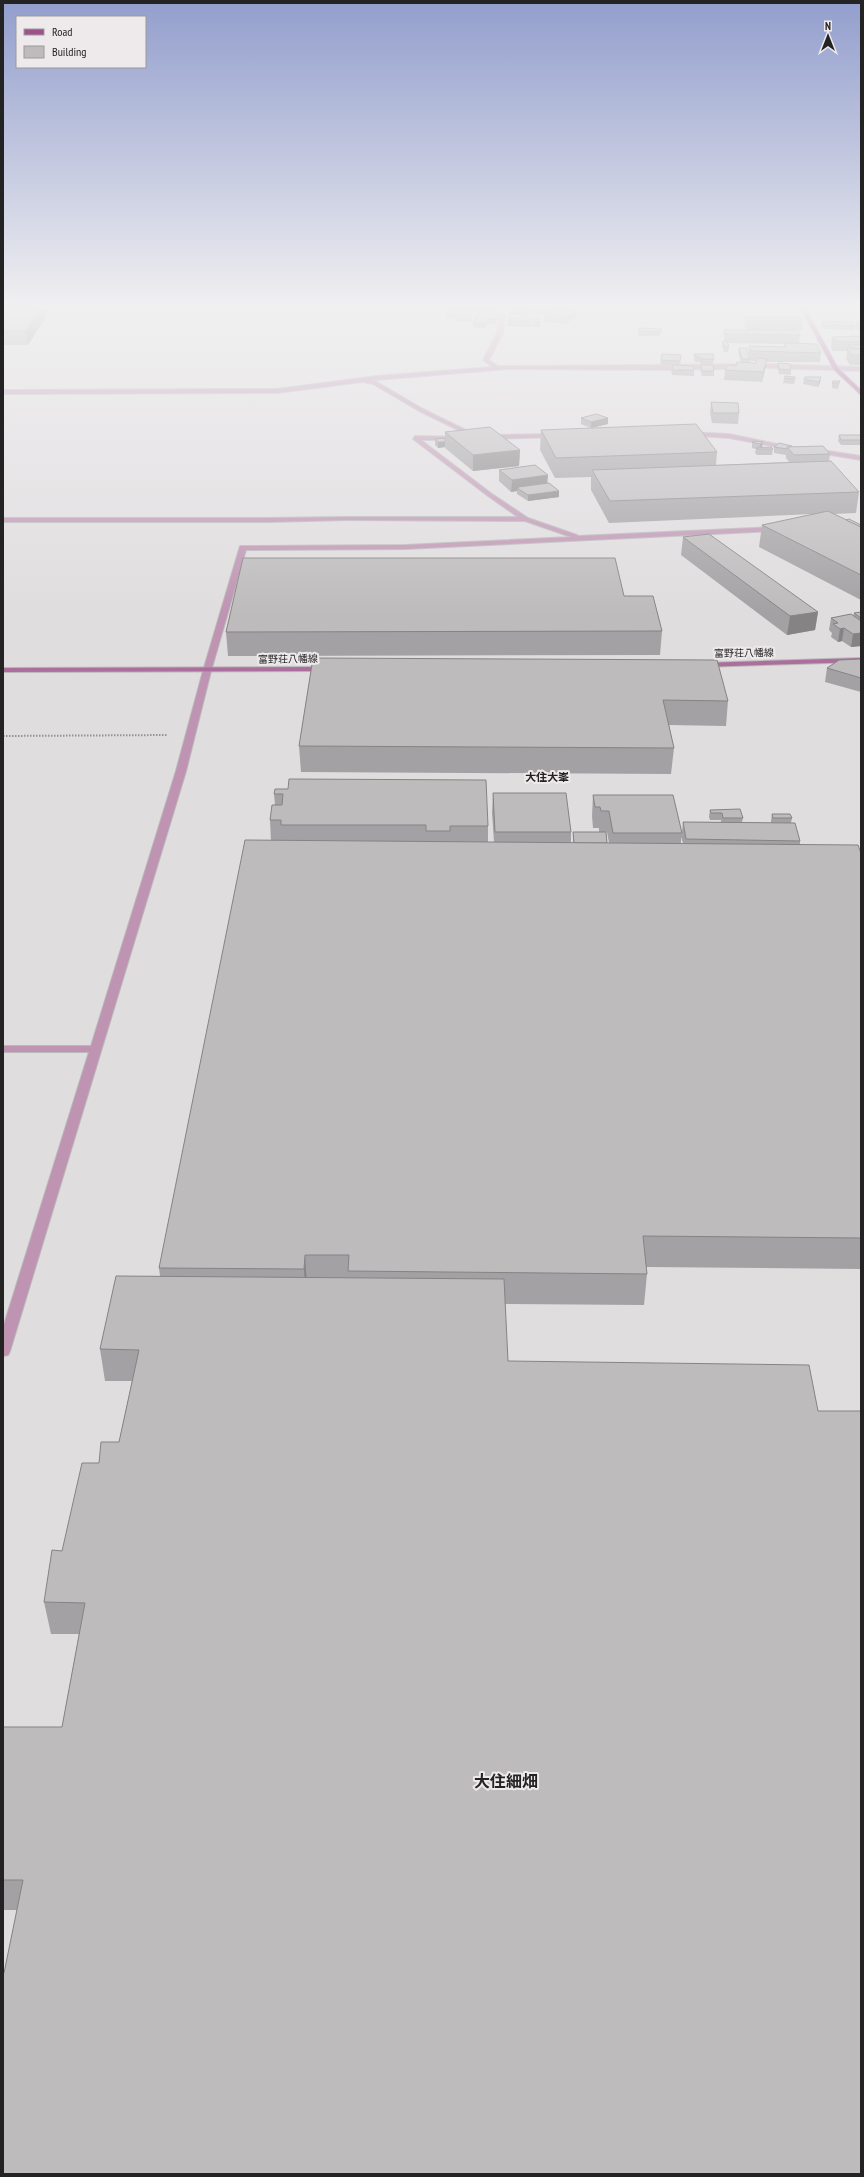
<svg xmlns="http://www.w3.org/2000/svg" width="864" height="2177" font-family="'PT Sans Narrow','Noto Sans JP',sans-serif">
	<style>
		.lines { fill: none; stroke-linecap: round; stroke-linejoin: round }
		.service-casing { stroke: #bab8ba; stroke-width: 2 }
		.minor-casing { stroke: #bab8ba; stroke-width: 2 }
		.secondary-casing { stroke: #bab8ba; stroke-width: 2 }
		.primary-casing { stroke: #bab8ba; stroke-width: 2 }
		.path { stroke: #949294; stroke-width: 2; stroke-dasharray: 1.5 1.5; stroke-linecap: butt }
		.service { fill: #be94b2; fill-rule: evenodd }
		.minor { fill: #be94b2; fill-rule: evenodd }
		.secondary { fill: #ac6e9c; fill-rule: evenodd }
		.primary { fill: #9e528c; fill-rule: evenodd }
		.wall { fill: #a3a1a3; fill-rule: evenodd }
		.shaded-wall { fill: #858384 }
		.building { fill: #bebbbd; stroke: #858384 }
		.labels { text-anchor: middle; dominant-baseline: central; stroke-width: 4; stroke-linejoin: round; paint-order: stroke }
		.far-street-label { font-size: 10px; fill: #242324; stroke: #eeeaec }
		.far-neighbourhood-label { font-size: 11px; font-weight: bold; fill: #242324; stroke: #eeeaec }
		.near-neighbourhood-label { font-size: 16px; font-weight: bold; fill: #242324; stroke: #eeeaec }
	</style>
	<rect width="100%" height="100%" fill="#e0dddf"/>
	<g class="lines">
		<g class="service-casing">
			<g id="service">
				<polygon points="361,378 377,382 423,409 480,437 475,438 419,411 373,384 359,381"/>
				<polygon points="345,517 347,518 347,520 268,522 265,520 268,518"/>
			</g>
		</g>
		<g class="minor-casing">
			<g id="minor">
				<polygon points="500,309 505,309 503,333 489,360 498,366 766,364 861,367 861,371 766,368 667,370 508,369 377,380 277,393 3,394 3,390 277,389 377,376 492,367 483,360 497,333"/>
				<polygon points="686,432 729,434 796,448 793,450 729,438 684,435"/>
				<polygon points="556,434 558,437 489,439 486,437 489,435"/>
				<polygon points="415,436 462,437 460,440 421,440 492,494 528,518 577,535 578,536 776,527 779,529 776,531 405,549 246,550 211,671 186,771 10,1351 8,1355 3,1356 3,1328 89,1052 3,1052 3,1046 91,1046 176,771 203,671 240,546 405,545 571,537 525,521 343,520 343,518 345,517 518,517 488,496 413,439"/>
				<polygon points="815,449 861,456 861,460 813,452 812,451"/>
				<polygon points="3,518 268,518 271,520 268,522 3,522"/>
			</g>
		</g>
		<g class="secondary-casing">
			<g id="secondary">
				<polygon points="861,658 861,662 702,667 698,665 702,663"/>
				<polygon points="331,667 331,671 328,671 3,672 3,668"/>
			</g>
		</g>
		<g class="primary-casing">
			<polygon id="primary" points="801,309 806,309 838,368 861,390 861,395 834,370"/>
		</g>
		<polyline class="path" points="3,736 168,735"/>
		<use href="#service" class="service"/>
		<use href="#minor" class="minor"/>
		<use href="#secondary" class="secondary"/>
		<use href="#primary" class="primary"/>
	</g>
	<g class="wall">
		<polygon points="3,309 50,309 50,310 28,345 3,345"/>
		<polygon points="429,309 438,309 438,312 429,311"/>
		<polygon points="447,309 476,309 475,313 472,313 472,317 471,322 454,321 454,319 447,319"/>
		<polygon points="476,309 499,309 498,313 497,313 496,324 486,324 486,328 473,328 474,320 476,320 477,312 476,312"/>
		<polygon points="509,309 528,309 527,316 508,315"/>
		<polygon points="529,309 561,309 560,311 561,309 578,309 578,313 577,313 574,320 569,320 567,324 544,322 544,317 558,315 559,315 528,314"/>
		<path d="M745 317 803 321 802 330H798L800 335 799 344 821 353 820 362H766L765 369 762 382 724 380 725 370 736 366 741 362 738 353 739 348 749 354V346L784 347V344L728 343 729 347 728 352H724L722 346 723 341H724V330H747L744 326ZM750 361H756V363H750Z"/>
		<polygon points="533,318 532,327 508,326 508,321"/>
		<polygon points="540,318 540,327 533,327 534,322"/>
		<polygon points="822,321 855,326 854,330 823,329 821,326"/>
		<polygon points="856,322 861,322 861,331 858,331 856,327"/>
		<polygon points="639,328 661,329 660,336 638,336"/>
		<polygon points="861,336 861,365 850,365 846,359 847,351 833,351 831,347 832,337"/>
		<polygon points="694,354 714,359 713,364 700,364 700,362 695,362 694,359"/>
		<polygon points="681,355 680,365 694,370 694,376 672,375 671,370 672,366 660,365 661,360"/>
		<polygon points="778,363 791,370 791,375 779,374 778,369"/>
		<polygon points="701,365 714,371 714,376 702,376 700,370"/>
		<polygon points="795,377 794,384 783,383 784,378"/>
		<polygon points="821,377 820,383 818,387 803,384 804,379"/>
		<polygon points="840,381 838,389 832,388 832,383"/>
		<polygon points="711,402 739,413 738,424 712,423 710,413"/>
		<polygon points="581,418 608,418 608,424 591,428 581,424"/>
		<polygon points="541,430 717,452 716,465 789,462 786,458 786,455 774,453 774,447 792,447 830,454 829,461 859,492 856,513 833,514 846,520 861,525 861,600 759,547 762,525 813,514 609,523 591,490 591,477 555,478 540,450"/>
		<polygon points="445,432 520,450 519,466 473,471 445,448 445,447 438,448 435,445 435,439 445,438"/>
		<polygon points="839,435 861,435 861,445 841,445 838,441"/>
		<polygon points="752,442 763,442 762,447 773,449 772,455 757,455 755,453 756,449 752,448"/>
		<polygon points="499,470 548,483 559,491 559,497 528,501 517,494 517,491 511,492 499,481"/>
		<polygon points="683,537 818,612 815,630 787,635 681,555"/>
		<polygon points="624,596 662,631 660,655 228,656 226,632"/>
		<polygon points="861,612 861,646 851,647 842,641 838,642 831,637 832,633 829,630 831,618 853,616 854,613"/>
		<polygon points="313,658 728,701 726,726 669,725 674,748 671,774 301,772 299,746"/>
		<polygon points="861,659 861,692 825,682 827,668"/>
		<path d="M275 789 488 826V842H494L492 813 493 793 571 832V843H573V832H599V828H593L592 816 593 795 682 833 683 822H721V820H710L709 817 710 810 743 818 742 822 771 823V821L772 814 792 818 791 823 800 841V844L861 853V1269L646 1267 647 1274 644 1305 505 1304 4 1973 17 1910H3V1727H62L79 1634H51L44 1602 62 1551 99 1463 119 1442 132 1381H105L100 1349 160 1276 159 1268 271 841 270 820 275 805 274 794ZM606 832H607L609 843H607ZM681 837 683 843H681Z"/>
	</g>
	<g class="shaded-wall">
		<polygon points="41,309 50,309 50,310 28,345 26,331"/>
		<polygon points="577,310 577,314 574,320 574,315"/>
		<polygon points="570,316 569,321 567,324 568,319"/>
		<polygon points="767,359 765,369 762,382 763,372"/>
		<polygon points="821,377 820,383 818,387 819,382"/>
		<polygon points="608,418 608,424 591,428 591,422"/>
		<polygon points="438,442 445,442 445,447 438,448"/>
		<polygon points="763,442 762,448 759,449 760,444"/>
		<polygon points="520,450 519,466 473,471 473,455"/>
		<polygon points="548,475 547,487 519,488 518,487 517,491 511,492 512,480"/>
		<polygon points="559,491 559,497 528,501 528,495"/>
		<polygon points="818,612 815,630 787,635 790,616"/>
		<polygon points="844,628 842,641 838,642 840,629"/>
		<polygon points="861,633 861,646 851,647 853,634"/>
		<polygon points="305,1255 307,1286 306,1301 304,1269"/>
	</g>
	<g class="building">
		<polygon points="3,309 41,309 26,331 3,331"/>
		<polygon points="478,309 497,311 496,320 487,319 486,323 473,323 474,320 476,320"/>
		<polygon points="509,309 528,309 527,311 508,311"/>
		<polygon points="561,309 577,310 574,315 564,315 570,316 568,319 544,317 546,315 558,315"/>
		<polygon points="447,312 472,312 471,317 454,316 455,314 447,314"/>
		<polygon points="745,317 801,317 803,321 748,321"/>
		<polygon points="509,318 533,318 532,322 508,321"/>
		<rect x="534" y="318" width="6" height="4"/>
		<polygon points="822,321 852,322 855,326 823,325"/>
		<polygon points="856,322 861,322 861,326 859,326"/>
		<polygon points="771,327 789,327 791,330 773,330"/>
		<polygon points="639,328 661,329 661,332 638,331"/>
		<polygon points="724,330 798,330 800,335 725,334"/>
		<polygon points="861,336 861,342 835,341 832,337"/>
		<polygon points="723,341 727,341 729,347 724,347"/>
		<polygon points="784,343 817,344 821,353 751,351 749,346 786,347"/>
		<polygon points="848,345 861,345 861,349 850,347"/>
		<polygon points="739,348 747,348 750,359 742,359"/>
		<polygon points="847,349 861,349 861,355 851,355"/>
		<polygon points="662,354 681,355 680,361 661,360"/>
		<polygon points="694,354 713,354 714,359 701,359 700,357 695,356"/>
		<polygon points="757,358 767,359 763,372 725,370 727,365 736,366 737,362 756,363"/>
		<polygon points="778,363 790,364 791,370 779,369"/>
		<polygon points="672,365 693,366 694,370 673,370"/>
		<polygon points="701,365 713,365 714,371 702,371"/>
		<polygon points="785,376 795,377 795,379 784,378"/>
		<polygon points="805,377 821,377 819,382 804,379"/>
		<polygon points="833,381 840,381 839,383 832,383"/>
		<polygon points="711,402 738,403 739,413 713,413"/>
		<polygon points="596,414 608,418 591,422 581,418"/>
		<polygon points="696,424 717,452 556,458 541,430"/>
		<polygon points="490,427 520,450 473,455 445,432"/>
		<polygon points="839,435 861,435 861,440 841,440"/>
		<polygon points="445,438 445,442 438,442 435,439"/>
		<polygon points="755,441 763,442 760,444 752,442"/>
		<polygon points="779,443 792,446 790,447 787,447 787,449 774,447"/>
		<polygon points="823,446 830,454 794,455 787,447"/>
		<polygon points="771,447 773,449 758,449 756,448"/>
		<polygon points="831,461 859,492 610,501 592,470"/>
		<polygon points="535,465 548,475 512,480 499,470"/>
		<polygon points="549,483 559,491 528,495 517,488 519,488 518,487"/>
		<polygon points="828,511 861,527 861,575 762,525"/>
		<polygon points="849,519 861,525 861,527 846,520"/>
		<polygon points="709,534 818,612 790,616 683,537"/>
		<polygon points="243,558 615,558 624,596 653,596 662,631 226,632"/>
		<polygon points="861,612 861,618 854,613"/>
		<polygon points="851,614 861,621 861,633 853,634 844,628 840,629 833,624 838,623 831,618"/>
		<polygon points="313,658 717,660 728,701 663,700 674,748 299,746"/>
		<polygon points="861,659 861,678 827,668 839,660"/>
		<polygon points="289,779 486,780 488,826 450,826 450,831 426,831 426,825 281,825 281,820 270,820 272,805 282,805 283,794 274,794 275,789 288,789"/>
		<polygon points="493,793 566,793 571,832 495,832"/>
		<polygon points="593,795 673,795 682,833 613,833 609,811 601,811 600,807 595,807"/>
		<polygon points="740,809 743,818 723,818 722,813 711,813 710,810"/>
		<polygon points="772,814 790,814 792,818 773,818"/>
		<polygon points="683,822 795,823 800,841 686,839"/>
		<polygon points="573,832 606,832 607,843 574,843"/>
		<polygon points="245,840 858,845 861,853 861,1238 643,1236 647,1274 348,1271 349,1255 305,1255 304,1269 159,1268"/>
		<polygon points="116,1276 504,1279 508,1361 809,1365 818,1411 861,1411 861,2174 3,2174 3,1973 4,1973 23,1880 3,1880 3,1727 62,1727 85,1603 44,1602 52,1550 62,1551 82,1463 99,1463 101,1442 119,1442 139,1350 100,1349"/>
	</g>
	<linearGradient id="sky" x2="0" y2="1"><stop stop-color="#929ecd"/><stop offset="0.5" stop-color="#f1f0f1"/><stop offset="1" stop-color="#f1f0f1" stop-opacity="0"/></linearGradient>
	<rect width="864" height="614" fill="url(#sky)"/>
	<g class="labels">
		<g class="far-street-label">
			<text transform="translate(744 653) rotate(-1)">富野荘八幡線</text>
			<text transform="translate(288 659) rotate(-1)">富野荘八幡線</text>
		</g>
		<g class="far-neighbourhood-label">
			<text x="547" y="777">大住大峯</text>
		</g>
		<g class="near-neighbourhood-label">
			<text x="506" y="1781">大住細畑</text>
		</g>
	</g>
	<rect width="864" height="2177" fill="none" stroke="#242324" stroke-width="8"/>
	<rect x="16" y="16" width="130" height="52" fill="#eeeaec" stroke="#9d9a9c"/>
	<rect x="24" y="29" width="20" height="6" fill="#9e528c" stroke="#9d9a9c"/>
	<text x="52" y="36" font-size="12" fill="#242324">Road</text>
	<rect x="24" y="46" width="20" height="12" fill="#bebbbd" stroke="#9d9a9c"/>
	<text x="52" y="56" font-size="12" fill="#242324">Building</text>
	<g transform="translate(828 36)" stroke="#eeeaec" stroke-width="3" paint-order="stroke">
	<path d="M0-3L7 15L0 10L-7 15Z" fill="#242324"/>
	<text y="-6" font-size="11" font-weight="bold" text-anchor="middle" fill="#242324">N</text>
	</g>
</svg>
